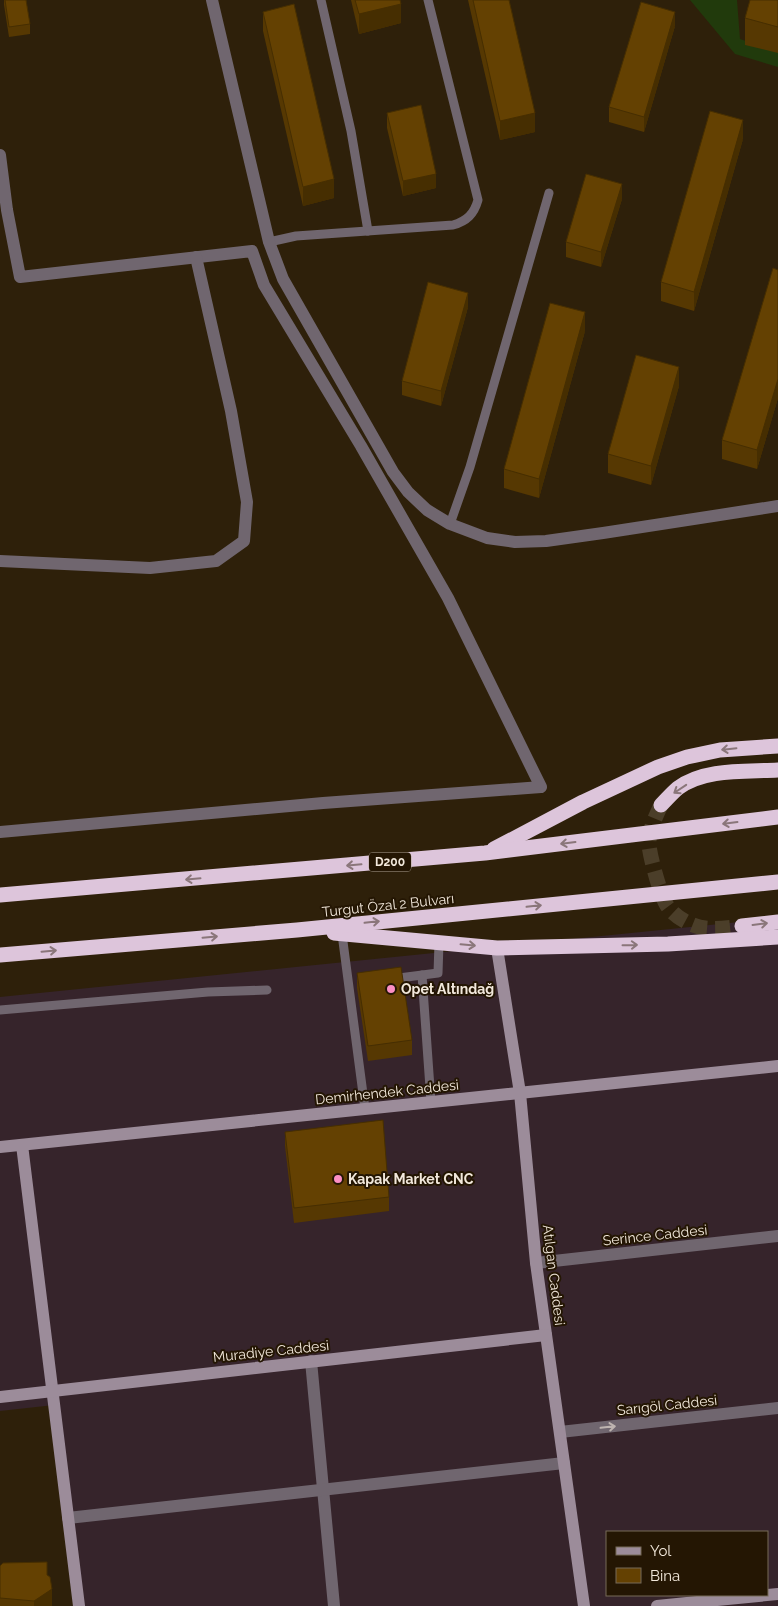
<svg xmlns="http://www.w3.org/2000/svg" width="778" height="1606" font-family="Raleway,sans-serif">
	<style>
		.commercial { fill: #36242b; fill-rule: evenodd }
		.green { fill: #213a0c }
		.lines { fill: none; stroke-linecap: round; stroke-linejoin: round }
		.highway-tunnel { stroke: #4b3e29; stroke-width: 15; stroke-dasharray: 15 8; stroke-linecap: butt }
		.lane { stroke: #70666f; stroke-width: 9 }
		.street { stroke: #70666f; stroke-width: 12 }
		.secondary { stroke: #9c8c9a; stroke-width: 12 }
		.highway { stroke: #ddc5db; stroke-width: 15 }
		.wall { fill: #563802 }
		.shaded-wall { fill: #462e01 }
		.building { fill: #644102; stroke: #462e01 }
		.oneway { stroke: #8a767a }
		.oneway2 { stroke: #beb4b0 }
		.poi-dot { fill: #fb8fc4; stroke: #241603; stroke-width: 2 }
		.labels { text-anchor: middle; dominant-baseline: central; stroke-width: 4; stroke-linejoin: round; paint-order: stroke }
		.shield { fill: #241603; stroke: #b4a99a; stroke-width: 1 }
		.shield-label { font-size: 12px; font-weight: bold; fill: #f2e8db }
		.street-label { font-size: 14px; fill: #f2e8db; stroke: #241603 }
		.poi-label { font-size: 14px; font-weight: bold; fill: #f2e8db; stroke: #241603; text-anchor: start }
	</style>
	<rect width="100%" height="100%" fill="#2e200a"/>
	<path class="commercial" d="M778 918V1606H80L54 1405 0 1411V997ZM607 1532H767V1595H607Z"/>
	<polygon class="green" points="690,0 737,0 740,39 778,52 778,67 735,54"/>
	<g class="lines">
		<path class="highway-tunnel" d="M661 805C656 816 648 832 649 845 650 857 661 898 668 907 674 915 683 921 693 925 707 931 727 928 742 926"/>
		<g class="lane">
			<polyline points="321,0 351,131 368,231"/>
			<path d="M269 242 296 236 453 225C467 221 474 214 478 200L428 0"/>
			<polyline points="450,524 470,467 549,193"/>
			<polyline points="342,934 365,1109"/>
			<polyline points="422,975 431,1102"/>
			<polyline points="391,979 438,973 439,943"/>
			<polyline points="0,1010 208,992 267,990"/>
		</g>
		<g class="street">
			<polyline points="212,0 269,242 283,279 393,472 408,492 427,510 450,524 487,538 515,542 546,541 603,533 778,506"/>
			<polyline points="0,155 7,210 20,277 252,251 264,285 361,446 448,598 541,787 323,803 0,832"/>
			<polyline points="0,561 150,568 216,561 244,541 247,502 231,411 196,257"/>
			<polyline points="536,1263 778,1236"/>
			<polyline points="311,1361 334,1606"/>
			<polyline points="560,1432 778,1408"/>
			<polyline points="68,1518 564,1463"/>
		</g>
		<g class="secondary">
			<polyline points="497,948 520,1093 536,1263 584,1606"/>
			<polyline points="22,1145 79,1606"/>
			<polyline points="0,1147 778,1066"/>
			<polyline points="0,1397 546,1335"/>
			<polyline points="657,1606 778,1594"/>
		</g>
		<g class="highway">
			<path d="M661 805C667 799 672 793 678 788 705 768 746 772 778 770"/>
			<polyline points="494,849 583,802 658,767 687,757 720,750 778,746"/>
			<polyline points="0,895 485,853 778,817"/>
			<polyline points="742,926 778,922"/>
			<polyline points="334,933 497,948 668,944 778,937"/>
			<polyline points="0,955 297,930 778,882"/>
		</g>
	</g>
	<g class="wall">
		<polygon points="4,0 26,0 30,24 30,34 9,37 4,5"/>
		<polygon points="351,0 400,0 401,23 359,34"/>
		<polygon points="468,0 509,0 535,132 500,140"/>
		<polygon points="778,0 778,53 745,45 745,18"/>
		<polygon points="263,12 334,198 303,206 263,31"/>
		<polygon points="675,26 644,132 609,122 609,107"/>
		<polygon points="387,113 436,188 403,196 387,128"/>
		<polygon points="743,139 694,311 661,301 661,282"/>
		<polygon points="622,199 601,267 566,257 566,242"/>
		<polygon points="778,270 778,398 757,469 722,459 722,440"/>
		<polygon points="468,307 441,406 402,395 402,381"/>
		<polygon points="585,331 539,498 504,488 504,469"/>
		<polygon points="679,386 651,485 608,473 608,454"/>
		<polygon points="357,973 412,1040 412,1055 368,1061 357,988"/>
		<polygon points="285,1132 389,1197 389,1211 294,1223 285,1146"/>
		<polygon points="0,1566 47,1575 52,1606 0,1606"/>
	</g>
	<g class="shaded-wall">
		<polygon points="401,4 401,23 359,34 359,14"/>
		<polygon points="675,12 675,26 644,132 644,117"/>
		<polygon points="535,113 535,132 500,140 500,121"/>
		<polygon points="743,120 743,139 694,311 694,292"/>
		<polygon points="436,174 436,188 403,196 403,181"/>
		<polygon points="334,179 334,198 303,206 303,187"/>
		<polygon points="622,184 622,199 601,267 601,252"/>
		<polygon points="468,293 468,307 441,406 441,391"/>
		<polygon points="585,312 585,331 539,498 539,479"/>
		<polygon points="679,367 679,386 651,485 651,466"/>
		<polygon points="778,379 778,398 757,469 757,450"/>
		<polygon points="52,1589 52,1606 34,1606 34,1601"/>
	</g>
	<g class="building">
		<polygon points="5,0 26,0 30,24 9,27"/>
		<polygon points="355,0 400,0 401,4 359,14"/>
		<polygon points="473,0 509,0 535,113 500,121"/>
		<polygon points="750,0 778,0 778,27 745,18"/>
		<polygon points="641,2 675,12 644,117 609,107"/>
		<polygon points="294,4 334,179 303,187 263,12"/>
		<polygon points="421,105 436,174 403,181 387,113"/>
		<polygon points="710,111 743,120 694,292 661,282"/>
		<polygon points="586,174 622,184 601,252 566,242"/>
		<polygon points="773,268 778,270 778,379 757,450 722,440"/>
		<polygon points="428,282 468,293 441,391 402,381"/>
		<polygon points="550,303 585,312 539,479 504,469"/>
		<polygon points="636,355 679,367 651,466 608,454"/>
		<polygon points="401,967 412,1040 368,1046 357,973"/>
		<polygon points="383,1120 389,1197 294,1208 285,1132"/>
		<polygon points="47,1562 47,1575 50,1577 52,1589 34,1601 0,1598 0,1566 3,1563"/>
	</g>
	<defs><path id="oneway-shaft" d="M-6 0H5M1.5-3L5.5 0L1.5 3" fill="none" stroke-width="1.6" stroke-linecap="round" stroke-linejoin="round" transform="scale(1.25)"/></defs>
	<g class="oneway">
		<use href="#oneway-shaft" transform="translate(729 749) rotate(174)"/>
		<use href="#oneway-shaft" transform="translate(680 789) rotate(146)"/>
		<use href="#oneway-shaft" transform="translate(730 823) rotate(173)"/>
		<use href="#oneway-shaft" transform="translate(568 843) rotate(173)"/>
		<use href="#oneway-shaft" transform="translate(354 865) rotate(175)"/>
		<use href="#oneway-shaft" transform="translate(193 879) rotate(175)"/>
		<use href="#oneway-shaft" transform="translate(534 906) rotate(-6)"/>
		<use href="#oneway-shaft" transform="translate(372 922) rotate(-6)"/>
		<use href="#oneway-shaft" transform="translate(760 924) rotate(-7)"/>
		<use href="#oneway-shaft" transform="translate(210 937) rotate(-5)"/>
		<use href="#oneway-shaft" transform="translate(468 945) rotate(5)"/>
		<use href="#oneway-shaft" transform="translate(630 945) rotate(-1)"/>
		<use href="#oneway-shaft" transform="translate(49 951) rotate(-5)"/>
	</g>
	<use class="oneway2" href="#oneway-shaft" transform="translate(608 1427) rotate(-6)"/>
	<g class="poi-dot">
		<circle cx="391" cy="989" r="5"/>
		<circle cx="338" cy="1179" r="5"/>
	</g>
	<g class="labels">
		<rect class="shield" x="369" y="852.5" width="42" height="19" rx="4"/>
		<g class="shield-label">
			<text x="390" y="862">D200</text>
		</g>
		<g class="street-label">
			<text transform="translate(388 905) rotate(-6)">Turgut Özal 2 Bulvarı</text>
			<text transform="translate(387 1092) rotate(-6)">Demirhendek Caddesi</text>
			<text transform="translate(655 1235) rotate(-6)">Serince Caddesi</text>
			<text transform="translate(554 1275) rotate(83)">Atılgan Caddesi</text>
			<text transform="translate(271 1351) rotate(-6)">Muradiye Caddesi</text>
			<text transform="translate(667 1405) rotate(-6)">Sarıgöl Caddesi</text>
		</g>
		<g class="poi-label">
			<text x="401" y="989">Opet Altındağ</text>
			<text x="348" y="1179">Kapak Market CNC</text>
		</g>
	</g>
	<rect x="606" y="1531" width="162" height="65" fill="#241603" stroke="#766a59"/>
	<rect x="616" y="1547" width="25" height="8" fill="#9c8c9a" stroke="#766a59"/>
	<text x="650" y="1556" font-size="15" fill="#f2e8db">Yol</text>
	<rect x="616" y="1568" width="25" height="15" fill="#644102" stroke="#766a59"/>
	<text x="650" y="1581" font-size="15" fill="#f2e8db">Bina</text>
</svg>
